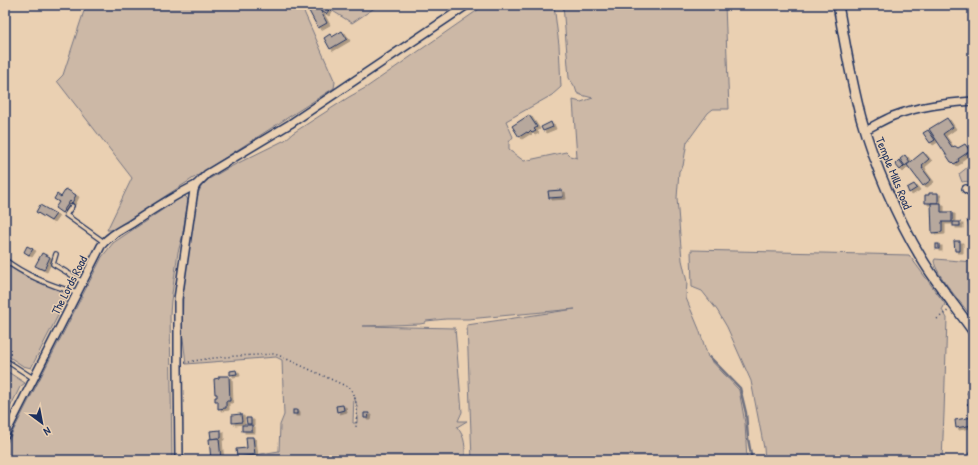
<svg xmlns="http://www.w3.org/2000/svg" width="978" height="465" font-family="'Patrick Hand',sans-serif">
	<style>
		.green { fill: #ccb8a6; stroke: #747482; fill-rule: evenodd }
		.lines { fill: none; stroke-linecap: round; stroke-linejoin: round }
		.stream { stroke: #6d6f7f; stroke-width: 2.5 }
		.building { fill: #b7a89d; stroke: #1b2f5e; filter: url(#shadow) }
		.service-casing { stroke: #1b2f5e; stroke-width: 6 }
		.minor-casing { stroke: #1b2f5e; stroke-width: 10 }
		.tertiary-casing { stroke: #1b2f5e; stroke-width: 12 }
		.path { stroke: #1b2f5e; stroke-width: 1.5; stroke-dasharray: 1 3; stroke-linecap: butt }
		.service { stroke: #ead0b2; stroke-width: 3.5 }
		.minor { stroke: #ead0b2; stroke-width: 7 }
		.tertiary { stroke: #ead0b2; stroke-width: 9 }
		.labels { text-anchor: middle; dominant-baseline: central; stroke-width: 3; stroke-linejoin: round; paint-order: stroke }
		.street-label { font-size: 12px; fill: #1b2f5e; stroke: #ead0b2 }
	</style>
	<defs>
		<filter id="shadow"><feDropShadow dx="3" dy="2" stdDeviation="0" flood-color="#0004"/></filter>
	</defs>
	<rect width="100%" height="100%" fill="#ead0b2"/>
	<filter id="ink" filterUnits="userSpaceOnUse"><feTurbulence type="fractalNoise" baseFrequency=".025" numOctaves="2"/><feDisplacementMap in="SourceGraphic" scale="8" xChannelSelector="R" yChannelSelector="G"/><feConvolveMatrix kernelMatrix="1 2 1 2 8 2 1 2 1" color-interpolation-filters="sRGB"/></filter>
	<g filter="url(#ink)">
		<g class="green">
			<polygon points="86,5 301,5 335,82 334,88 114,229 111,230 107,230 132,178 57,81 63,75"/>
			<polygon points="323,5 379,5 352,23"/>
			<path d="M485 5H554L559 45 561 87 552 95 506 121 513 137 509 142V150L524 161 566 152 570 156 577 158 573 100 581 102 593 98 581 95 577 93 575 87 569 78 563 5H725L729 109H713L708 113 687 142 683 166 679 171 677 198 682 260 687 282 686 298 699 329 708 357 739 390 745 423 747 460H472L467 325 575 309 468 319H446L426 321 425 323 420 324 362 326 455 328 462 412 458 421H467L457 427C466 438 465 447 465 460H224L228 458 255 455 279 451 280 425 284 415 282 360 276 357 186 364 183 338 182 332 183 294 195 206 198 194 202 185 209 179 228 168 285 140 293 133 349 97 367 87ZM354 396 357 407V423H353Z"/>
			<path d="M973 163V185C970 181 966 181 962 182L959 174Z"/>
			<polygon points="183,196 185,196 187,198 188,201 182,238 178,252 171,301 170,314 172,460 5,460 5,447 102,257 113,243"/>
			<polygon points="691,250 909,255 945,304 942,310 947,318 944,413 942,460 765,460 764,448 751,381 727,327 717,310 702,291 692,287"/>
			<path d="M935 259 973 262V318C964 307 935 273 934 261Z"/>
			<polygon points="5,264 26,277 68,293 68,296 31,368 23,366 5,354"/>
			<polygon points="5,370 25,383 20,387 5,418"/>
		</g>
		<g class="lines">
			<polyline class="stream" points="710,357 740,388 746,413 748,438 752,460"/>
		</g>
		<g class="building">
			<polygon points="318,6 327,23 318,28 309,11"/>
			<polygon points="323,6 329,10 326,14 320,10"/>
			<polygon points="342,31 347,39 330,49 324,38 330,34 332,37"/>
			<polygon points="529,115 537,127 534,129 536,131 532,133 530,131 528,133 527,132 519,137 512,126"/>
			<polygon points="947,118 953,127 943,134 952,147 955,146 958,148 965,144 970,151 958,159 959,161 954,164 952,162 951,162 929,129"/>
			<polygon points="551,122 553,127 543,131 541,127"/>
			<polygon points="928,130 935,140 930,143 923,133"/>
			<polygon points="923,152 929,159 922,165 923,168 922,168 931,180 923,186 907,165"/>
			<polygon points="905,155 910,162 905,166 900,159"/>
			<polygon points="899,160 904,166 900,170 895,164"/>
			<polygon points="914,184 917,188 909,193 907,188"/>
			<polygon points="66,189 76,195 72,203 70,201 62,213 55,208 59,202 54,199 57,194 61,197"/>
			<polygon points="562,190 563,197 549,198 548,191"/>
			<polygon points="929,193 938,193 938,203 925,203 925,195 929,195"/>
			<polygon points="931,203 941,203 941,212 952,212 952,222 942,222 942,232 932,233"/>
			<polygon points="40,205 56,214 51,221 36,212"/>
			<polygon points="973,218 973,236 967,220"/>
			<rect x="953" y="222" width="7" height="4"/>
			<polygon points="954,241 960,241 960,251 955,251"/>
			<rect x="936" y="244" width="3" height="5"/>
			<polygon points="27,246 33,249 29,255 24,252"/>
			<polygon points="42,253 50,257 44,270 35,266"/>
			<polygon points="236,370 237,374 230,375 230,371"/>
			<polygon points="219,376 229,376 230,401 226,401 226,408 218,409 218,401 215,401 215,397 217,397 217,394 215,394 214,379 219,378"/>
			<polygon points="972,389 973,403 969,406 967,404 973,400 967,393"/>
			<polygon points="343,405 344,410 337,412 336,406"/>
			<rect x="293" y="410" width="4" height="4"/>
			<polygon points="364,413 369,413 368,418 364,418"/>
			<polygon points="241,414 242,422 232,423 232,415"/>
			<polygon points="973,417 973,425 956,428 955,420"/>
			<polygon points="246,418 251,418 251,424 247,424"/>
			<rect x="242" y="425" width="10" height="6"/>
			<polygon points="221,430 221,438 211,439 210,431"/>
			<polygon points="246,437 253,437 255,455 237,457 236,449 247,448"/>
			<polygon points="219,438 221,460 211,460 209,439"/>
			<rect x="969" y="453" width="4" height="7"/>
		</g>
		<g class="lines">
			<g class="service-casing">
				<g id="service">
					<polyline points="72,206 66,215 104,242"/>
					<polyline points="56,254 53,264 83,282"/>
					<path d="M5 260C26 276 52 286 77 293"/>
					<polyline points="5,360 33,378"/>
				</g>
			</g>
			<g class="minor-casing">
				<g id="minor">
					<path d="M865 130C874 126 883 120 893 116 919 106 946 103 973 101"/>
					<polyline points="966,189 973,193"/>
					<path d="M5 435 101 246C108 236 121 230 131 224 152 210 173 196 196 185"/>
					<polyline points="179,460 178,364 178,299 194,190 196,185 207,174 290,124 467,5"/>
				</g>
			</g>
			<g class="tertiary-casing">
				<path id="tertiary" d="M838 5C845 43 851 81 861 118 874 164 897 218 922 259 937 284 956 307 973 331"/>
			</g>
			<g class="path">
				<polyline points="937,319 949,310"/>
				<path d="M185 363C214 356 244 356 273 354L278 355 350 388C359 398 356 415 356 428"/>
			</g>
			<use href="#service" class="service"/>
			<use href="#minor" class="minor"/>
			<use href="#tertiary" class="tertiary"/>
		</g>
	</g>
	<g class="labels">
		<g class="street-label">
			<text transform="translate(894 173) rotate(68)">Temple Mills Road</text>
			<text transform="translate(69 285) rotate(-63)">The Lords Road</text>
		</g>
	</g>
	<rect width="978" height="465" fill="none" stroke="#ead0b2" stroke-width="20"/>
	<rect x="10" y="10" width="958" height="445" fill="none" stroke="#1b2f5e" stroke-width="1.5" filter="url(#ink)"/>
	<g transform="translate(42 423) rotate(148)" stroke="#ead0b2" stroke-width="3" paint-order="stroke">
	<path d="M0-3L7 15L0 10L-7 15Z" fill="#1b2f5e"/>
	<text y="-6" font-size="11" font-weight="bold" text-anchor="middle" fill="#1b2f5e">N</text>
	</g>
</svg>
